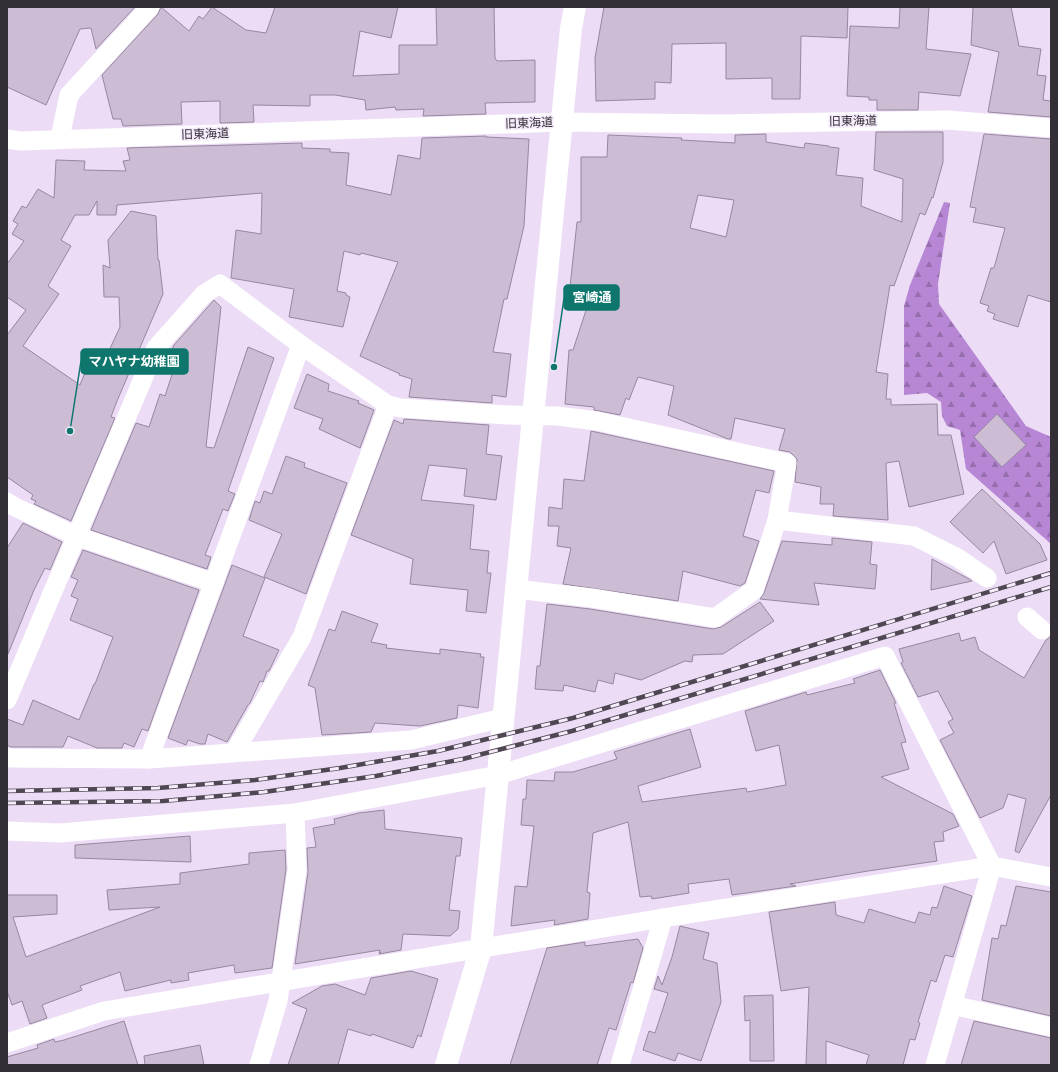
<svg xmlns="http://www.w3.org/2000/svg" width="1058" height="1072" font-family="Bitter,'Noto Sans JP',serif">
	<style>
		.forest { fill: url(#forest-firs) }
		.building { fill: #ccbdd5; stroke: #96889f; fill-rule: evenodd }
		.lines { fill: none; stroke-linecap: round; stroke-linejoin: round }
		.street { stroke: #fff; stroke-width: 19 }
		.secondary { stroke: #fff; stroke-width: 22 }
		.rail-casing { stroke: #4f4853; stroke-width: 4.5 }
		.rail { stroke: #f6ecfb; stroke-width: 3; stroke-dasharray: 9; stroke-linecap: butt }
		.labels { text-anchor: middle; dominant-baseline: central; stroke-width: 3.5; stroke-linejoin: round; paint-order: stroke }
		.street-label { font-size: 12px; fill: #342e37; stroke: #f6ecfb }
		.leader { fill: none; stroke: #0f766e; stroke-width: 1.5 }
		.callout-dot { fill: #0f766e; stroke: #f6ecfb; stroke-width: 1.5 }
		.callout { fill: #0f766e; stroke: #0f766e; stroke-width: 1.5 }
		.callout-label { font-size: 13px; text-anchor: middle; font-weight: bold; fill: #fff }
	</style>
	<defs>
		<pattern id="forest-firs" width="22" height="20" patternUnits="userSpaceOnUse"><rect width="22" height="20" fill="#b786d4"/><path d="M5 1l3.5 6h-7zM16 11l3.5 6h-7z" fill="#966ead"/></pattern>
	</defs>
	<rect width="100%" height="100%" fill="#ecdcf6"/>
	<polygon class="forest" points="944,202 950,203 938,284 939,304 1026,426 1051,437 1051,544 966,469 960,430 947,426 942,416 941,402 927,393 904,395 904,306 910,285"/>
	<g class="building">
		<polygon points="7,7 135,7 96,49 91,28 80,29 46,105 7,87"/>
		<polygon points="161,7 189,31 199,16 203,19 212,7 246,30 266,33 275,7 398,7 391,38 360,31 353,76 399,74 399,45 437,45 436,7 494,7 495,58 497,61 535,60 535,102 485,103 486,114 423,116 424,109 396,110 395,107 366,110 365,100 335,95 310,95 310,106 253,105 254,122 220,123 220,101 181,102 182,124 123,126 121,119 113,119 102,75 158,14"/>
		<polygon points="604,7 848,7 847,38 801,36 800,99 772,99 772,78 726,79 726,43 672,44 671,83 655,82 655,99 596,101 595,58"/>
		<polygon points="900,7 929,7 926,49 971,54 960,96 919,92 918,110 877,110 877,100 869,100 869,97 847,96 850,26 899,28"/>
		<polygon points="973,7 1011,7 1019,46 1041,49 1037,75 1046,76 1043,100 1051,101 1051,117 988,112 999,52 971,45"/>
		<path d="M876 132H943V162L933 198 932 197 925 215 920 213 894 286 890 285 876 372 888 374 886 399H891V405L937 404 938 435H951L964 494 909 507 899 461 886 463 888 520 833 516 834 504H820L821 487 795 482 797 459 790 452 779 450 785 429 735 418 731 439H728L668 415 674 386 638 377 629 400 626 398 620 415 594 410V407L565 404 569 350H573L590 298 569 296 577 222H581V157H607L608 135 682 138 681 140 735 143V135L766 134V142L804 148 805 143 829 146V147L839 148 836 175 863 178 861 206 902 222 903 179 874 170ZM698 195 734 200 726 237 690 228Z"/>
		<polygon points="984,134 1051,139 1051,302 1028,295 1018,327 993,319 995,314 987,311 989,306 980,303 991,268 994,268 1005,228 973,222 976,208 970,207"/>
		<polygon points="486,136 486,137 529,139 524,226 507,299 504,299 493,352 511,354 506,397 492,395 492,403 409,397 412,379 399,375 400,374 360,356 398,262 361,253 360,255 344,251 337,291 346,293 346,295 350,297 343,327 289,317 294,289 231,278 236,230 261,234 262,193 117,205 116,215 97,215 97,201 89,215 75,215 61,240 71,246 48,286 59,294 23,346 80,385 88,365 100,370 120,327 119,297 104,297 103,265 110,268 108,240 131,211 156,216 158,260 159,260 163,294 117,401 111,417 115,418 71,521 34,504 36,501 31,499 33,495 7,477 7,335 26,310 7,297 7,264 24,241 12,234 18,224 13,221 22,206 26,208 38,189 54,198 56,160 85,161 84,170 126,171 123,161 130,160 127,148 302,143 302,148 330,149 330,152 349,153 346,185 391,195 398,155 420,159 422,138"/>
		<polygon points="214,300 221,307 206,447 214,448 248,347 274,358 228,491 235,494 228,511 223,509 205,555 211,557 207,569 91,530 136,423 149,427 160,394 165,396 179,353 172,350 174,345"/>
		<polygon points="307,374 329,384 328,391 359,401 358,403 374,410 360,448 319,429 323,419 294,408"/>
		<polygon points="997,414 1026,445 1002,467 974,437"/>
		<polygon points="404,419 489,425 486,454 502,456 496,500 464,496 467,469 429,465 421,500 474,505 470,549 489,551 487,573 491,573 486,613 466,611 468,590 410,584 413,559 351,535 394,420 403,424"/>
		<polygon points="591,431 774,471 769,493 756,490 743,536 759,541 745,583 740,586 683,571 678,601 563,584 571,548 557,546 559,526 548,526 549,507 562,509 564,479 584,481"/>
		<polygon points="286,456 305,463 304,467 347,483 306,594 264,577 282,534 249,520 255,501 260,503 264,491 272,494"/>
		<polygon points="982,489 1040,544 1047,560 1006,574 994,541 983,553 950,522"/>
		<polygon points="23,523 62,542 50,570 45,568 34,590 8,654 7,548"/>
		<polygon points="832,538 872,542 870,564 877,565 875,589 814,583 819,605 760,599 764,593 782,541 832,545"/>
		<polygon points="83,550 199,590 148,731 142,729 134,747 124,743 122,748 97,748 68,736 63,747 11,747 7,745 7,719 23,725 33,700 79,720 94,684 95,684 113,637 70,620 78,599 71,596 78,580 71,577"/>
		<polygon points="932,559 969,579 972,581 931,590"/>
		<polygon points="232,565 265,578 243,636 279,650 271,667 269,671 267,671 263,682 260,681 250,703 248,705 227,742 208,734 205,744 200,744 188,740 186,745 168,738"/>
		<polygon points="760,602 774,621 723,654 693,655 692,662 685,661 641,680 615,673 613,684 598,680 595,692 564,685 563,691 535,689 537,666 540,666 547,604 590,609 713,629 721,627"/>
		<polygon points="342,611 378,624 371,642 387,645 386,648 440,654 440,649 481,654 480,657 484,657 478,708 458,705 457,718 420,726 375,723 371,732 322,735 315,688 308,685 329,629 335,631"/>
		<polygon points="959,633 961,641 975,637 979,650 1024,678 1046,640 1051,636 1051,795 1019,853 1015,851 1026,799 1008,794 1003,808 980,818 940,740 954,733 948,722 953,719 938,691 918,697 901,663 903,662 899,649"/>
		<polygon points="880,670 896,703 894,703 906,742 901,743 909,769 881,777 953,814 959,826 943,832 944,841 934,842 937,861 868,871 790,884 796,886 732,895 729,879 688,884 689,893 652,899 651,896 640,897 628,822 593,833 587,892 590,893 588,919 554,925 555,920 511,926 515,886 527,887 534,826 521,825 523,799 526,799 527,780 554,781 555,772 573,772 617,759 614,752 690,729 701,767 638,786 642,802 746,788 747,792 786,785 779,745 756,751 745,711 806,692 807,695 855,683 853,679"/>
		<polygon points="384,810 385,829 462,838 460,856 456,856 449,910 460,911 458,929 450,936 403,934 401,950 379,954 381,952 379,953 380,950 295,964 308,872 307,848 316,847 313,828 335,824 334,819 359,813"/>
		<polygon points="190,836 191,862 75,858 75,845"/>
		<polygon points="285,850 286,869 272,968 235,973 234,965 188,973 189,980 171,983 171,980 125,991 120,972 80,986 82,990 42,1005 47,1018 30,1024 22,1001 12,1005 7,991 7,895 57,895 57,914 13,917 26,957 160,907 109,910 107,890 180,884 180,873 249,864 249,853"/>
		<polygon points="944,886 972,896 953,957 945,955 936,982 931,980 918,1022 920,1023 915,1040 910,1039 903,1065 866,1065 869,1055 826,1041 826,1065 806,1065 809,987 781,991 769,912 835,902 836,915 864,923 869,909 915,923 919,912 930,915 932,907 937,908"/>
		<polygon points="1016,886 1051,892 1051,1016 982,1000 992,938 998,939 1001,925 1006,926"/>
		<polygon points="680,926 709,933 703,959 717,963 721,1002 701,1061 678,1053 675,1061 643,1050 649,1031 655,1033 668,993 654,989 658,976 662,985 672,957"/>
		<polygon points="638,939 643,948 633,983 631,982 616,1030 609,1028 597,1065 510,1065 547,948 585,942 585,946"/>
		<polygon points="411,971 438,979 421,1037 418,1035 413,1048 372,1034 371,1036 348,1029 338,1065 288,1065 307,1009 292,1003 322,986 335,984 365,995 371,978"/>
		<polygon points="773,995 774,1061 750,1061 750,1020 745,1021 744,996"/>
		<polygon points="124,1021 138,1065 7,1065 7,1057 38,1048 37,1045 54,1039 55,1042 64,1040"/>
		<polygon points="974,1021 1051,1038 1051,1065 961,1065"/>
		<polygon points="200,1045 204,1065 145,1065 144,1056"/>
	</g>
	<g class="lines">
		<g class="street">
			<polyline points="60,138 69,95 150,7"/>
			<polyline points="7,139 21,141 562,122 721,124 947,120 1051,128"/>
			<polyline points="7,502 15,507 76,536 214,583"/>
			<polyline points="516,589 592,598 715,618 754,590 777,520"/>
			<polyline points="1027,617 1042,630"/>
			<polyline points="7,700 156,348 204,294 220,284 301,345 388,405 401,408 507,415 557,416 597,421 787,463 777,520 914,536 958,558 987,578"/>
			<polyline points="235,751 302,637 388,405"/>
			<polyline points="7,758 149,759 411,740 503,718"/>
			<polyline points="149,759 301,345"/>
			<polyline points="7,831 60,833 295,813 498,775 885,656 992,866 935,1065"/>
			<polyline points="952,1005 1051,1027"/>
			<polyline points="7,1043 104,1011 663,918 992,866 1051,877"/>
			<polyline points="259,1065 278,1001 297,870 295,813"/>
			<polyline points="620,1065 663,918"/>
		</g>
		<polyline class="secondary" points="446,1065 481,948 571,28 575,7"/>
		<g class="rail-casing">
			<g id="rail">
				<polyline points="7,791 158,788 255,780 340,768 438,751 573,718 1051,573"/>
				<polyline points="7,803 163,801 264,792 376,776 463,759 572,731 1051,587"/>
			</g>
		</g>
		<use href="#rail" class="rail"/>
	</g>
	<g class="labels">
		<g class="street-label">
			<text transform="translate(853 121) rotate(-1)">旧東海道</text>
			<text transform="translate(529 123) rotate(-2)">旧東海道</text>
			<text transform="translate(205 134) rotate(-2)">旧東海道</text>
		</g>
	</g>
	<path class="leader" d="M554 367L564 298M70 431L81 361"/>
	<g class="callout-dot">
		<circle cx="554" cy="367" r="4"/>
		<circle cx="70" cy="431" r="4"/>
	</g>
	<g class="callout">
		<rect x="564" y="285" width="55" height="25" rx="4"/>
		<rect x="81" y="349" width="107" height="25" rx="4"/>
	</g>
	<g class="callout-label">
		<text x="592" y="302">宮崎通</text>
		<text x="134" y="366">マハヤナ幼稚園</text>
	</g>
	<rect width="1058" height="1072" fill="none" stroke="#342e37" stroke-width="16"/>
</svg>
